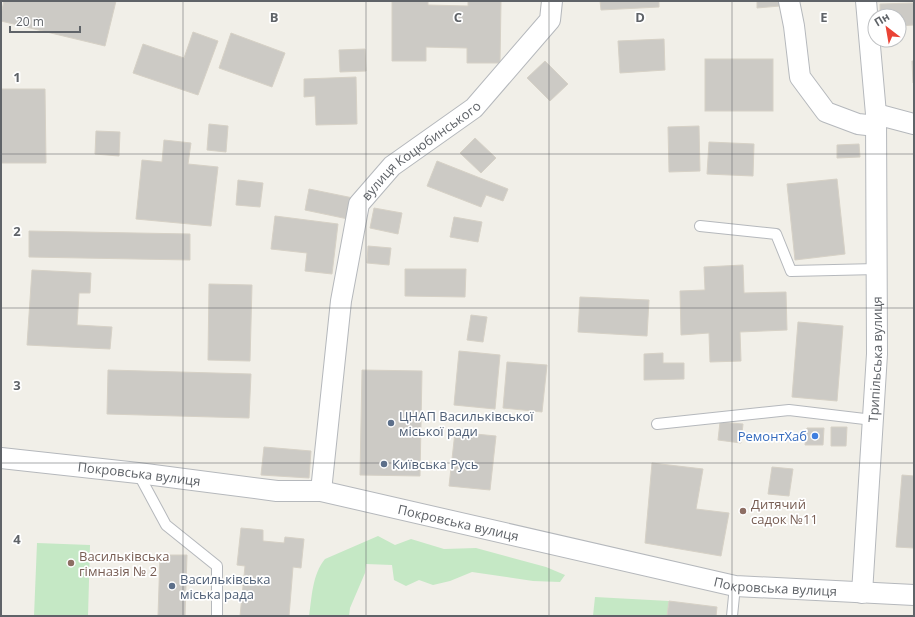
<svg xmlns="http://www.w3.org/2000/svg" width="915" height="617" font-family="'Open Sans',sans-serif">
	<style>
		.green { fill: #c5e8c5 }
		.building { fill: #cccac5; stroke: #d6d1c6 }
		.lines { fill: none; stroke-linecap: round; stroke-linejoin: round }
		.service-casing { stroke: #b5b8bc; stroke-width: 12 }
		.minor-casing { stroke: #b5b8bc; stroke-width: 22 }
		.service { stroke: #fff; stroke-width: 10 }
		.minor { stroke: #fff; stroke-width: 20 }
		.grid { fill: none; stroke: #5f6368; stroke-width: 1; stroke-opacity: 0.55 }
		.service-dot { fill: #5c6f8a; stroke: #fff; stroke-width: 1.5 }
		.shop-dot { fill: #3f7fe0; stroke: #fff; stroke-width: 1.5 }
		.education-dot { fill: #8d6e63; stroke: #fff; stroke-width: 1.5 }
		.labels { text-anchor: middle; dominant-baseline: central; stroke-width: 3.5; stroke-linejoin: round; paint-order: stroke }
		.street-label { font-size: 13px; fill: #5f6368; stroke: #fff }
		.service-label { font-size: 13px; fill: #4e5e75; stroke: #fff; text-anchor: start }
		.shop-label { font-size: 13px; fill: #366cbe; stroke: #fff; text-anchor: end }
		.education-label { font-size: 13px; fill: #785e54; stroke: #fff; text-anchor: start }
		.grid-label { font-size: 13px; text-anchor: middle; font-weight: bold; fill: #5f6368; stroke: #fff; stroke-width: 3.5; stroke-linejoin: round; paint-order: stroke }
	</style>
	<rect width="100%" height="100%" fill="#f1efe8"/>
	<g class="green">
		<path d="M378 536 395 545 411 539 444 549 476 548 546 567 565 575 560 582 533 581 472 572 450 581 433 585 419 580 406 586 394 580 392 565 366 564 365 573 350 608 349 616H309C312 597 312 575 325 559Z"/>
		<polygon points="37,543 90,545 88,616 34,616"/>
		<polygon points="595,597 669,601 667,616 593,616"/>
	</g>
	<g class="building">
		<polygon points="4,1 116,1 105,46 1,21 1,14"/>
		<polygon points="392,1 428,1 428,5 468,6 468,1 501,1 500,63 467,63 467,48 426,47 426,61 392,61"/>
		<polygon points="600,1 659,1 659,7 601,10"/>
		<polygon points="757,1 779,1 780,6 757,8"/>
		<polygon points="914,3 914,25 899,26 899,16 880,16 880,4"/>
		<polygon points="193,32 218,41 198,95 133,73 143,44 184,58"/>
		<polygon points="231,33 285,53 272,87 219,68"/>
		<polygon points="664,39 665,70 620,73 618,41"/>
		<polygon points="365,49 366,71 340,72 339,50"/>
		<rect x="705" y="59" width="68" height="52"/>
		<polygon points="545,61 568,84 550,101 527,78"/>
		<polygon points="912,61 914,61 914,83 913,83"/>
		<polygon points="356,77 357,124 316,125 315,96 304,97 304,79"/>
		<polygon points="1,89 45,89 46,163 1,163"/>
		<polygon points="209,124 228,126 226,152 207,150"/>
		<polygon points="699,126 700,171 669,172 668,127"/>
		<polygon points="96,131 120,132 119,156 95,154"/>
		<polygon points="475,138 496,158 481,173 460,153"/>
		<polygon points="164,140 191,143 188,164 218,167 211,226 136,219 142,160 162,162"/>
		<polygon points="709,142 754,144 753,176 707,174"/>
		<polygon points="859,144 860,157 837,158 837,145"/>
		<polygon points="437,161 508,189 503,201 486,195 481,207 427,186"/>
		<polygon points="837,179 845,254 795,260 787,184"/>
		<polygon points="238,180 263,183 260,207 236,205"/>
		<polygon points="309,189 353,198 348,219 305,210"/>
		<polygon points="374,208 402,213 398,234 370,228"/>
		<polygon points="275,216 338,224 332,274 305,271 307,253 271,249"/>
		<polygon points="454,217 482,222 478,242 450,237"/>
		<polygon points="29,231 190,234 190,260 29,257"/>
		<polygon points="368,246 391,248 389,265 367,263"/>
		<polygon points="743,265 744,293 786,292 787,330 740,332 741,361 710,362 709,333 681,335 680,291 705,290 704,267"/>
		<polygon points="405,269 466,269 465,297 405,296"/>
		<polygon points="32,270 91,273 90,293 79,293 77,325 112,327 110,349 27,345"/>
		<polygon points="209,284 252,285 250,361 208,360"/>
		<polygon points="580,297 649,300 647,336 578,332"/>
		<polygon points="471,315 487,317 483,342 467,340"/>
		<polygon points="798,322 843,326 837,401 792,397"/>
		<polygon points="459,351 500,355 495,409 454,405"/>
		<polygon points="663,353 663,363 684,363 684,379 644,380 644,354"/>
		<polygon points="507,362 547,365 542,412 503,408"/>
		<polygon points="108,370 251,374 249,418 107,414"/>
		<polygon points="362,370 422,371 420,476 360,475"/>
		<polygon points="720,422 743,424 741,443 718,440"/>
		<polygon points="831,427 847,427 846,446 831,446"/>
		<polygon points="807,428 824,428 823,445 805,445"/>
		<polygon points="455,432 496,436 490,490 449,486"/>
		<polygon points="264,447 311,451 309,478 261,475"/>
		<polygon points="652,463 703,469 696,509 729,513 721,556 645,543"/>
		<polygon points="772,467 793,469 789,496 768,494"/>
		<polygon points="902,475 914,476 914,548 896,547"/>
		<polygon points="241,528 263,530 263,541 284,543 285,537 304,539 301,568 293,567 289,616 240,616 245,566 237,565"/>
		<polygon points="160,555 187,555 185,616 158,616"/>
		<polygon points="669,601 717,607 716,616 667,616"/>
	</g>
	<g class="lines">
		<g class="service-casing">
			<g id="service">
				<polyline points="700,226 776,234 791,271 877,269"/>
				<polyline points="657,424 789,410 873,420"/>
				<polyline points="138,473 166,525 217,566 217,616"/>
				<polyline points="732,616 735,586"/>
			</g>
		</g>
		<g class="minor-casing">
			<g id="minor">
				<polyline points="789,1 794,26 800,77 826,112 858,124 876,126"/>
				<polyline points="876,114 914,124"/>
				<path id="s1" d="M1 458 138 473 277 491H321L735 586 914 595"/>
				<path id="s2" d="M321 491 341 301 359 204 392 166 474 108 550 20 552 1"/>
				<path id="s3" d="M862 593 877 354 876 114 866 1"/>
			</g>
		</g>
		<use href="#service" class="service"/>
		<use href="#minor" class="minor"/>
	</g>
	<path class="grid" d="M183 1V616M366 1V616M549 1V616M732 1V616M1 154H914M1 308H914M1 463H914"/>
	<g class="service-dot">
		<circle cx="391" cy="423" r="4"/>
		<circle cx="384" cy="464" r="4"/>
		<circle cx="172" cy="586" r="4"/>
	</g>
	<circle class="shop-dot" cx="815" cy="436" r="4"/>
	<g class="education-dot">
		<circle cx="743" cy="511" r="4"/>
		<circle cx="71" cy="563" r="4"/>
	</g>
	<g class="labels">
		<g class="street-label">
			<text stroke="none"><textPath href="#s2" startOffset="372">вулиця Коцюбинського</textPath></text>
			<text stroke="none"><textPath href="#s3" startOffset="234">Трипільська вулиця</textPath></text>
			<text stroke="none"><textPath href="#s1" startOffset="139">Покровська вулиця</textPath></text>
			<text stroke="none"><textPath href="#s1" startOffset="463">Покровська вулиця</textPath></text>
			<text stroke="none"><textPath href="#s1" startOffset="787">Покровська вулиця</textPath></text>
		</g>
		<g class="service-label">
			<text x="399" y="416">ЦНАП Васильківської<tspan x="399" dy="15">міської ради</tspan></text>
			<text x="392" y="464">Київська Русь</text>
			<text x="180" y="579">Васильківська<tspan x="180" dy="15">міська рада</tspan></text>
		</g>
		<g class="shop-label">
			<text x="807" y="436">РемонтХаб</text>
		</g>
		<g class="education-label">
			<text x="751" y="504">Дитячий<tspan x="751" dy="15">садок №11</tspan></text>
			<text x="79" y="556">Васильківська<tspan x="79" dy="15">гімназія № 2</tspan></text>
		</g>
	</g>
	<g class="grid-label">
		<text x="274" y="22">B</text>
		<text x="458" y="22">C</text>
		<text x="640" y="22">D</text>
		<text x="824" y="22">E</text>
		<text x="17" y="82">1</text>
		<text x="17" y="236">2</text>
		<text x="17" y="390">3</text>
		<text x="17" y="544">4</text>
	</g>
	<rect width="915" height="617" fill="none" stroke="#5f6368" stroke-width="4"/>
	<g transform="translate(887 28) rotate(329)"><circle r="19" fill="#ffffff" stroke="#bfc1c3"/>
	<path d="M0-3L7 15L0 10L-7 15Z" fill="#ea4335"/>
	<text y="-6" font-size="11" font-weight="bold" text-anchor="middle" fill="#5f6368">Пн</text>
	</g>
	<path d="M10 26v6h70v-6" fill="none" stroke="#5f6368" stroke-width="2"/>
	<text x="16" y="26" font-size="12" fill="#5f6368" stroke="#ffffff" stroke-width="3" paint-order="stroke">20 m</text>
</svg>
